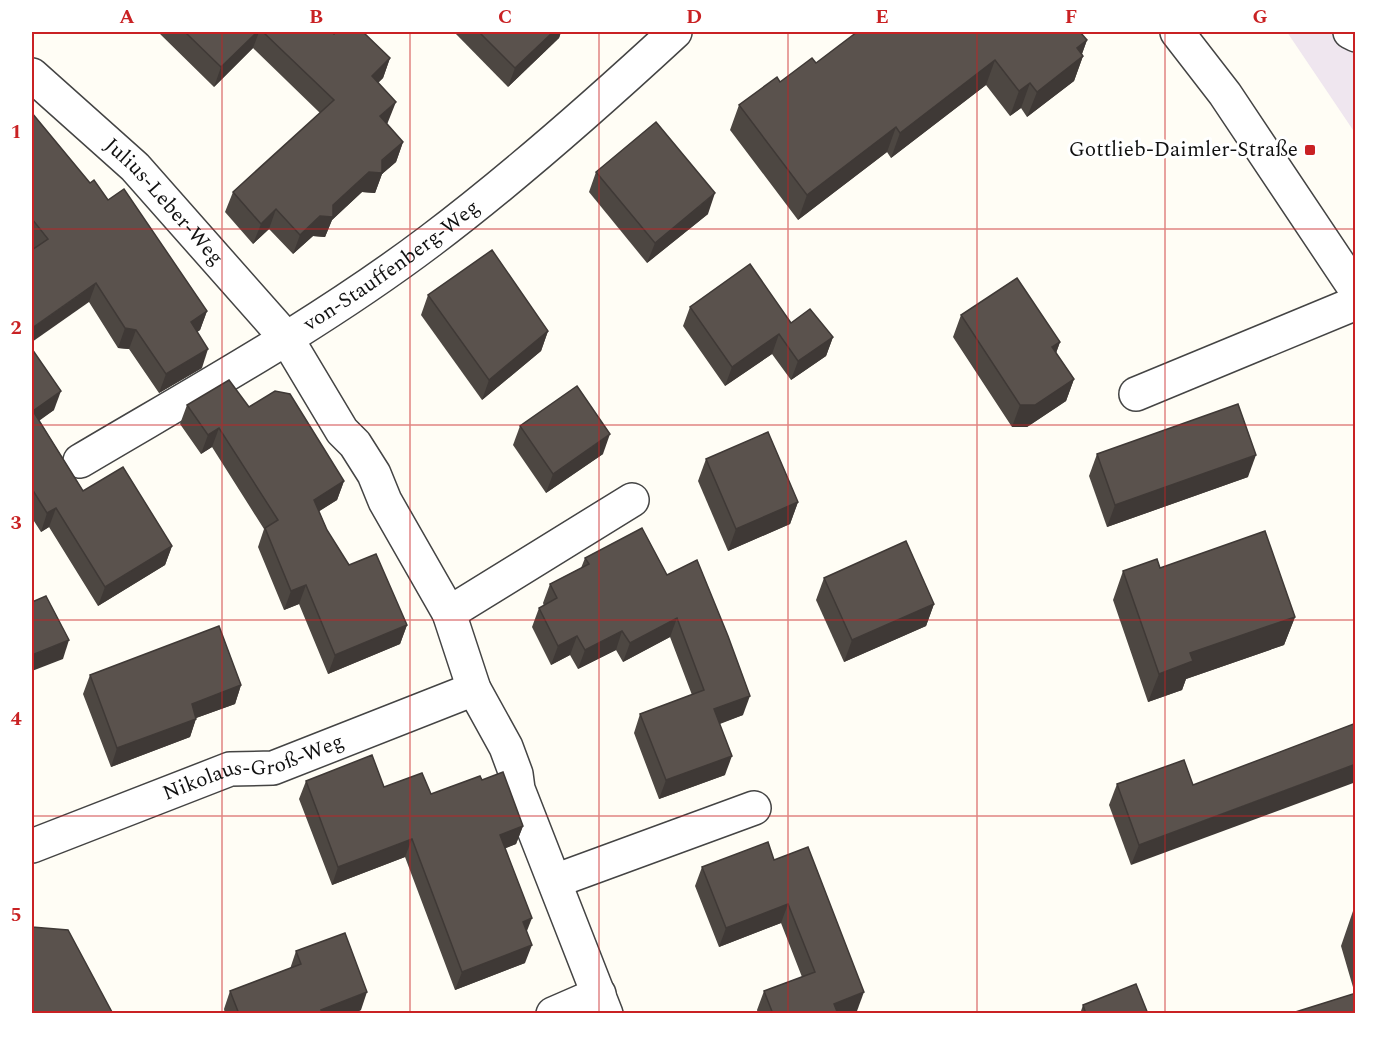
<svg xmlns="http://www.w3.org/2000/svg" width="1387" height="1045" font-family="Spectral,serif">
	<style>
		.industrial { fill: #efe6ef }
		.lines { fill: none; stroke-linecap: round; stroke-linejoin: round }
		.minor-casing { stroke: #444; stroke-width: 36 }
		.minor { stroke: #fff; stroke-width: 33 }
		.wall { fill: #4d4742 }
		.shaded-wall { fill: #3f3936 }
		.building { fill: #5a524d; stroke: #3f3936; stroke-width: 1.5 }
		.grid { fill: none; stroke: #c92123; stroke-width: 1.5; stroke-opacity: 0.55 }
		.poi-dot { fill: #c92123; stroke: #fff; stroke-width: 2 }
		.labels { text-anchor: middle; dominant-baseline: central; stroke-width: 6; stroke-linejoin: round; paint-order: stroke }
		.poi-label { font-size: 21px; fill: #111; stroke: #fff; text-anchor: end }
		.street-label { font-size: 21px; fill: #111; stroke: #fff }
		.neatline { fill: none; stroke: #c92123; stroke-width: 2 }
		.grid-label { font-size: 20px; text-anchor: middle; font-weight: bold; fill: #c92123 }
	</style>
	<rect width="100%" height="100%" fill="#fffdf5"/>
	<polygon class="industrial" points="1287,32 1355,32 1355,133 1351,127"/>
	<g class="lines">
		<g class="minor-casing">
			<g id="minor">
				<polyline points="1177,32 1225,94 1356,290"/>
				<polyline points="1350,32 1356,35"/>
				<path id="s1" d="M32 75 135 167 287 339 342 431 355 444 374 474 385 501 449 613 474 689 506 747 516 774 518 789 606 1014"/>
				<polyline points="1136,394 1356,303"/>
				<path id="s2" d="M80 461C198 391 320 324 430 241 516 176 596 105 675 32"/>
				<polyline points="449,613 632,500"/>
				<path id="s3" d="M32 846 230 769 273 768 474 689"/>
				<polyline points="555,881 754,808"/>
				<polyline points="553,1014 599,994"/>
			</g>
		</g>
		<use href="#minor" class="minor"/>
	</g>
	<g class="wall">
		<polygon points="158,32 331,32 334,34 390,58 383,78 378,83 388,122 387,124 403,142 396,162 382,174 375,193 362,192 332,220 325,237 313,236 293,254 269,229 253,244 225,212 233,192 320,113 253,48 214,87"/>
		<polygon points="454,32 561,32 559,38 508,87"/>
		<polygon points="1087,40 1082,54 1083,56 1074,81 1027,117 1021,108 1010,116 986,85 891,158 887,152 798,220 730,130 739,105 816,63"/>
		<polygon points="32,113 90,183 108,200 207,311 200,330 197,332 202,368 159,393 129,349 118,348 89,302 32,246"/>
		<polygon points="596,172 708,214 647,263 589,192"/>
		<polygon points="428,295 548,331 541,351 482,400 421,315"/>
		<polygon points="690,307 791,323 833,337 826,356 791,380 772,354 725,386 683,326"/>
		<polygon points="961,315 1060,342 1056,353 1074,379 1066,401 1027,427 1012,427 953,337"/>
		<polygon points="32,349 54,410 39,420 83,491 172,546 165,565 98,606 49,527 41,532 32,518"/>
		<polygon points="187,405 249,407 344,481 337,500 319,511 327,530 349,565 407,625 400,644 328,674 299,604 284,610 258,547 264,529 212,447 201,454 180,424"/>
		<polygon points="520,426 603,454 546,493 513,445"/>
		<polygon points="1097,454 1248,477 1107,527 1089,476"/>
		<polygon points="706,459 798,502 790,524 728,551 698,481"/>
		<polygon points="585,558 667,575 743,715 720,724 725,775 659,799 634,733 640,714 692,695 670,637 623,662 616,650 578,669 570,655 551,665 532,627 539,608 544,606 543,603 550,584 581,568"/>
		<polygon points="1160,568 1295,617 1284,645 1186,679 1182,690 1148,702 1113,600 1123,571"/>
		<polygon points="824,578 934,604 926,626 844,662 816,600"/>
		<polygon points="90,675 241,685 235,704 196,718 190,737 111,767 83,694"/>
		<polygon points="482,780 523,826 516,844 505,848 527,932 525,963 455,990 405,857 332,885 299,799 306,781 384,787 431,794"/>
		<polygon points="1117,784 1193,785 1131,865 1109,805"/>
		<polygon points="774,860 857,1011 851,1014 758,1014 757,1010 764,991 802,977 781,923 719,947 695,886 702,867"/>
		<polygon points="1356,910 1356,1014 1355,994 1341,946 1353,911"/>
		<polygon points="296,951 361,1010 352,1014 225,1014 224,1009 230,991 290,969"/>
		<polygon points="1083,1005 1148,1014 1080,1014"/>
	</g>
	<g class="shaded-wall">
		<polygon points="257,32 259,32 253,48 214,87 221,67"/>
		<polygon points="553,32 561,32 559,38 508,87 515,68"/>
		<polygon points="1087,40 1080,59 1083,56 1074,81 1027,117 1037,92 1077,48"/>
		<polygon points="390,58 383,78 364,96 372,76"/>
		<polygon points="995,60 986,85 891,158 900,133"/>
		<polygon points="1030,83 1021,108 1010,116 1019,91"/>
		<polygon points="396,102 388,122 373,136 380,116"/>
		<polygon points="896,127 887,152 798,220 807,195"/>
		<polygon points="403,142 396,162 382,174 375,193 362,192 332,220 325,237 313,236 293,254 300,235"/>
		<polygon points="715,193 708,214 647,263 655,243"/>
		<polygon points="276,209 269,229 253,244 261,224"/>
		<polygon points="96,283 89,302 32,342 32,328"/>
		<polygon points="207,311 200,330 184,341 191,322"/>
		<polygon points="125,328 136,330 129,349 118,348"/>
		<polygon points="548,331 541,351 482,400 489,380"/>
		<polygon points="779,334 772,354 725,386 732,367"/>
		<polygon points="833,337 826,356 791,380 798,361"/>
		<polygon points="1060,342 1052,364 1052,347"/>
		<polygon points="208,349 202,368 159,393 166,374"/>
		<polygon points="1074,379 1066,401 1027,427 1012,427 1020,405"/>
		<polygon points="61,391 54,410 32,426 33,411"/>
		<polygon points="219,428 212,447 201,454 208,435"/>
		<polygon points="610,434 603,454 546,493 553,474"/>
		<polygon points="1256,455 1248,477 1107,527 1115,505"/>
		<polygon points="344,481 337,500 307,519 314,500"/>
		<polygon points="798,502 790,524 728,551 736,529"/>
		<polygon points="56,508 49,527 41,532 47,513"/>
		<polygon points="172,546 165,565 98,606 105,587"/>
		<polygon points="306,585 299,604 284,610 291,591"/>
		<polygon points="934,604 926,626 844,662 852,640"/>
		<polygon points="1295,617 1284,645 1186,679 1182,690 1148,702 1159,674 1190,653"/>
		<polygon points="677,618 670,637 623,662 630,643"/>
		<polygon points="407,625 400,644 328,674 335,655"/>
		<polygon points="622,631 616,650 578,669 585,650"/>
		<polygon points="577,636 570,655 551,665 558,646"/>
		<polygon points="69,640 63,659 32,671 32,655"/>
		<polygon points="241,685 235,704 185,722 192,704"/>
		<polygon points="750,696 743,715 707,728 714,709"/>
		<polygon points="196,719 190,737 111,767 117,748"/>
		<polygon points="732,756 725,775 659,799 666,780"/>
		<polygon points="1356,764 1356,782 1131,865 1139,845"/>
		<polygon points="523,826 516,844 494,853 500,835"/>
		<polygon points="412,839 405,857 332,885 338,867"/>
		<polygon points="788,904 781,923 719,947 726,928"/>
		<polygon points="532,918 525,936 523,922"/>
		<polygon points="532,945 525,963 455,990 462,972"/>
		<polygon points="367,992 361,1010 352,1014 320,1014 321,1010"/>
		<polygon points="864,992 857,1011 851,1014 831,1014 834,1004"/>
	</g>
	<g class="building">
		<polygon points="185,32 257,32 221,67"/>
		<polygon points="263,32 331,32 334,34 336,32 363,32 390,58 372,76 396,102 380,116 403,142 382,160 382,173 369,172 333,205 333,217 320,216 300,235 276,209 261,224 233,192 334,100"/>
		<polygon points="479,32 553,32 515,68"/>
		<polygon points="857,32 1080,32 1087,40 1077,48 1083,56 1037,92 1030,83 1019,91 995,60 900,133 896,127 807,195 739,105 777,77 780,82 812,58 816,63"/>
		<polygon points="32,113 90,183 94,180 108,200 124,189 207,311 191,322 208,349 166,374 136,330 125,328 96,283 32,328 32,250 48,239 32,219"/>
		<polygon points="656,122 715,193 655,243 596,172"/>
		<polygon points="492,250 548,331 489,380 428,295"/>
		<polygon points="750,264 791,323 810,309 833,337 798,361 779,334 732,367 690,307"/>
		<polygon points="1017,278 1060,342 1052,347 1074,379 1035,405 1020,405 961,315"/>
		<polygon points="32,349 61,391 33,411 83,491 123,467 172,546 105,587 56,508 47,513 32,489"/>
		<polygon points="229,380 249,407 275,391 290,394 344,481 314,500 327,530 349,565 376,554 407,625 335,655 306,585 291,591 265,528 278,520 219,428 208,435 187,405"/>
		<polygon points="577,386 610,434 553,474 520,426"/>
		<polygon points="1238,404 1256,455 1115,505 1097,454"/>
		<polygon points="768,432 798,502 736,529 706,459"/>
		<polygon points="642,528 667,575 697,560 728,636 750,696 714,709 732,756 666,780 640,714 704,690 677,618 630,643 622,631 585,650 577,636 558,646 539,608 557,598 550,584 589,564 585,558"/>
		<polygon points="1265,531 1295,617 1190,653 1193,661 1159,674 1123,571 1157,559 1160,568"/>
		<polygon points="906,541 934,604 852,640 824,578"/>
		<polygon points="46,596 69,640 32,655 32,602"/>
		<polygon points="219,626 241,685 192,704 196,719 117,748 90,675"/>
		<polygon points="1356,723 1356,764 1139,845 1117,784 1184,760 1193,785"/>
		<polygon points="372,755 384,787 422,773 431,794 480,776 482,780 503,772 523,826 500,835 532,918 523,922 532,945 462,972 412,839 338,867 306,781"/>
		<polygon points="768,842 774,860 808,847 864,992 834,1004 838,1014 773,1014 764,991 815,972 788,904 726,928 702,867"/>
		<polygon points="32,924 32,927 68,930 113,1014 32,1014"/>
		<polygon points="345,933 367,992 321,1010 323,1014 239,1014 230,991 301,964 296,951"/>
		<polygon points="1136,984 1148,1014 1086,1014 1083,1005"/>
		<polygon points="1356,993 1356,1014 1289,1014"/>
	</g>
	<path class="grid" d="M222 32V1014M410 32V1014M599 32V1014M788 32V1014M977 32V1014M1165 32V1014M32 229H1356M32 425H1356M32 620H1356M32 816H1356"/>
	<rect class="poi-dot" x="1304" y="144" width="12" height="12" rx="3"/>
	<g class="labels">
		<g class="poi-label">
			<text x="1298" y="150">Gottlieb-Daimler-Straße</text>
		</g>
		<g class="street-label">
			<text stroke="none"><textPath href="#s1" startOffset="183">Julius-Leber-Weg</textPath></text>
			<text stroke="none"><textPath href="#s2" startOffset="368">von-Stauffenberg-Weg</textPath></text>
			<text stroke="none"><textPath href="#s3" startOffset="236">Nikolaus-Groß-Weg</textPath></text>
		</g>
	</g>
	<rect width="1387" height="1045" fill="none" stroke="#ffffff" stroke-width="66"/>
	<rect x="33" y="33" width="1321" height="979" class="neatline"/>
	<g class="grid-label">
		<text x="127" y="23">A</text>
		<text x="316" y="23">B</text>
		<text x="505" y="23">C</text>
		<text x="694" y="23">D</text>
		<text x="882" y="23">E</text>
		<text x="1071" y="23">F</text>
		<text x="1260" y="23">G</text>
		<text x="16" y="138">1</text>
		<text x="16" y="334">2</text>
		<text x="16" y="529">3</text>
		<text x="16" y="725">4</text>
		<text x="16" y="921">5</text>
	</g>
</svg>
